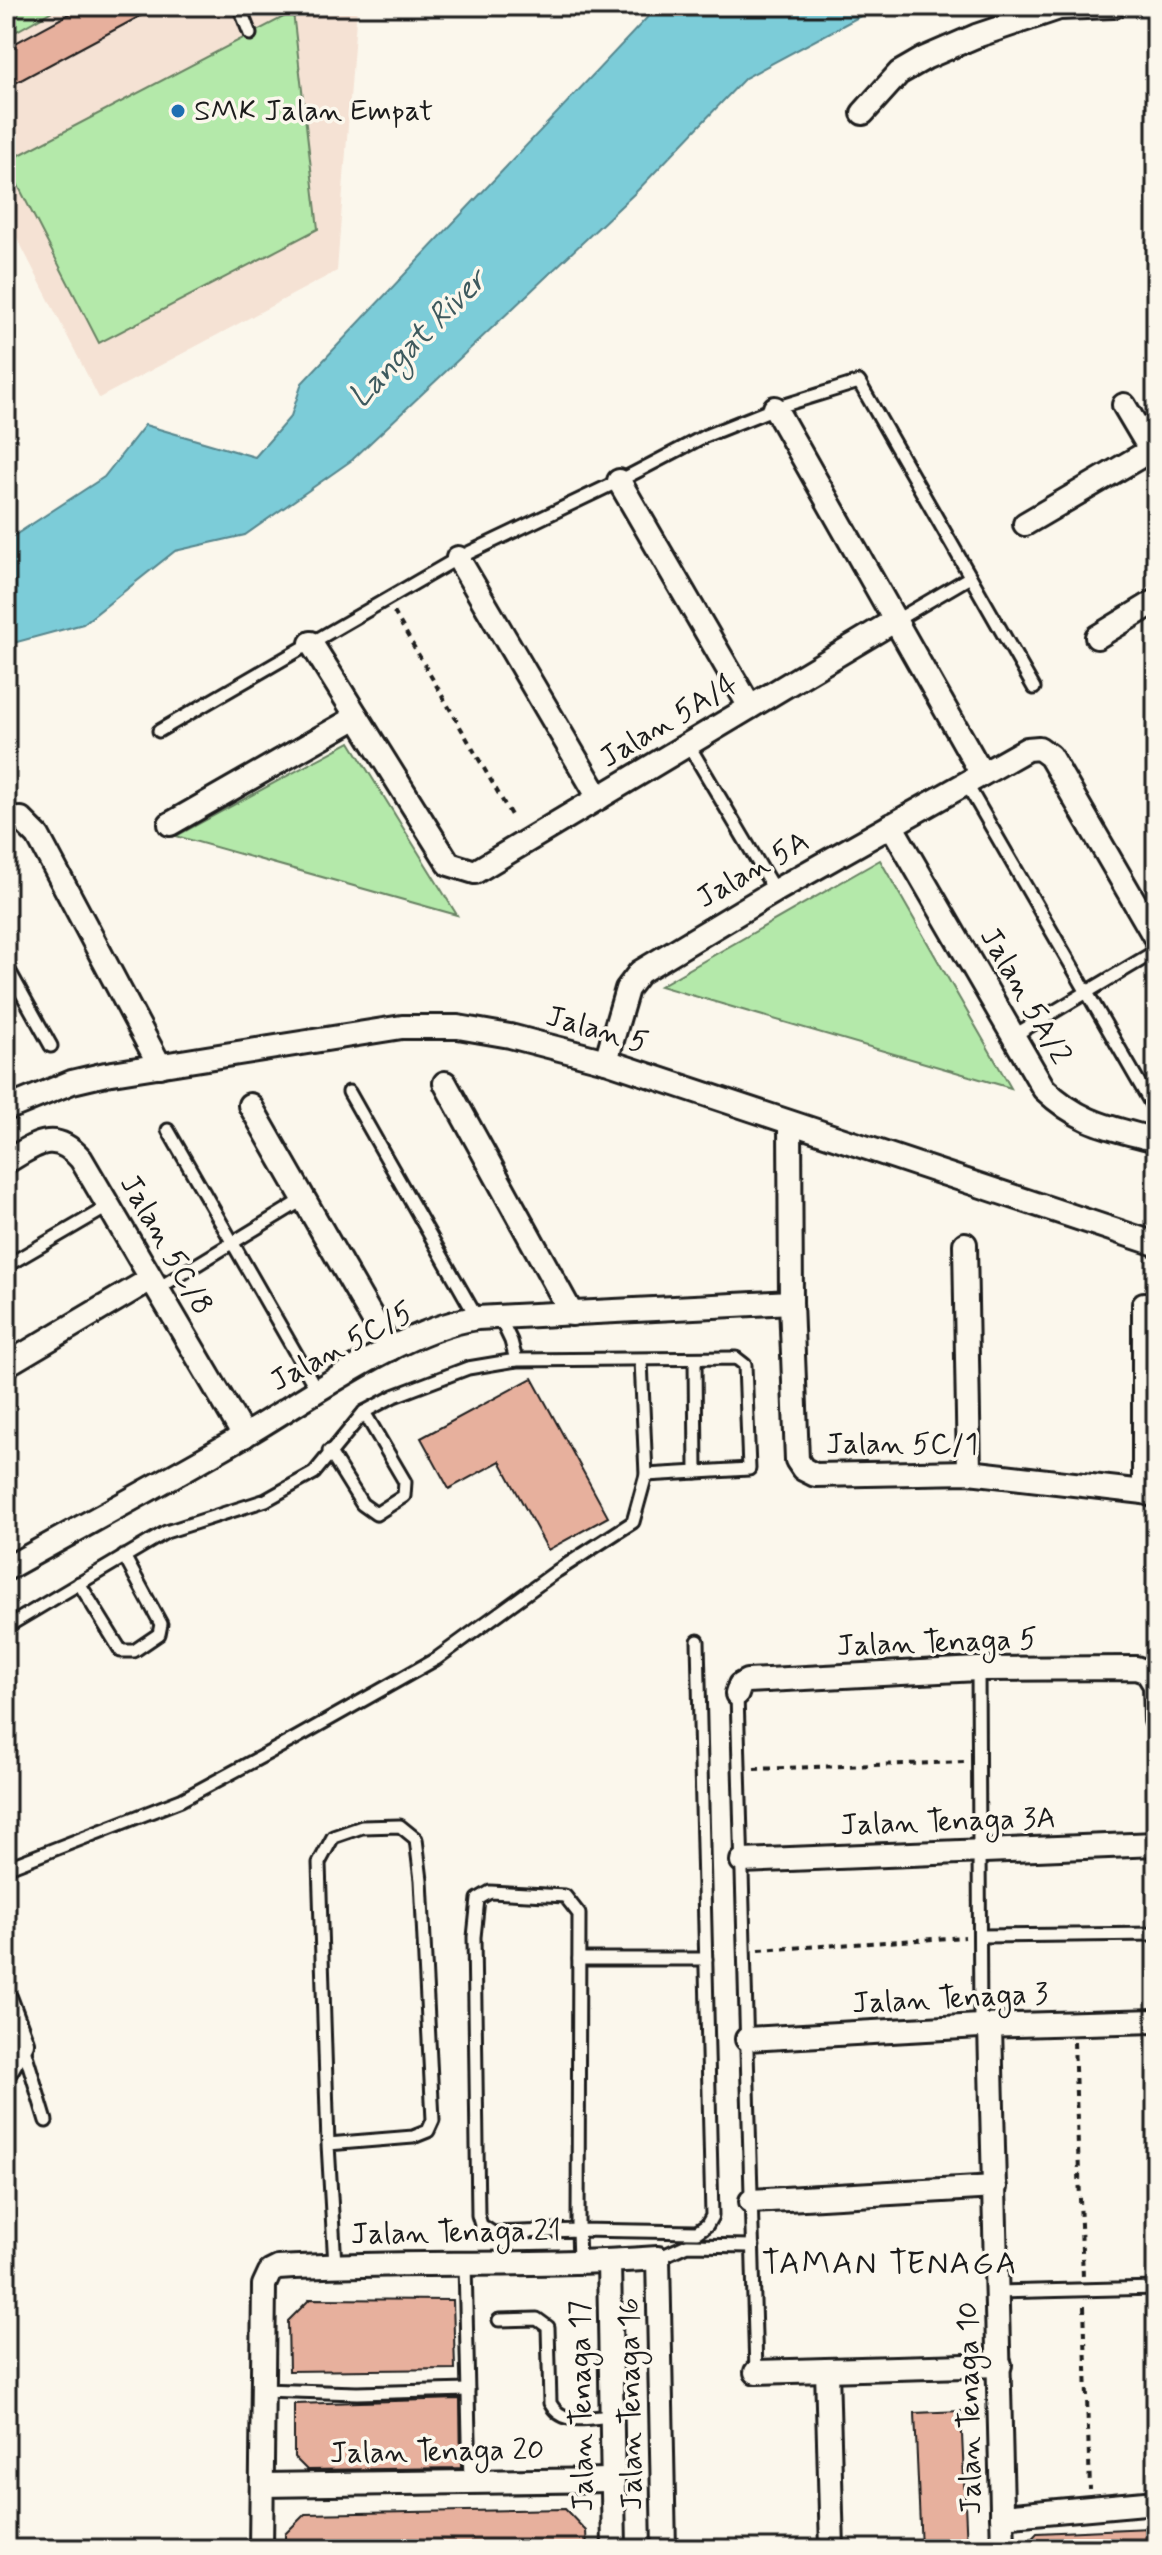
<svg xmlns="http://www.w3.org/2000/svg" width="1162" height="2555" font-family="Mynerve,sans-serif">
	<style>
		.built { fill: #f5e2d4 }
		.green { fill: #b4e9aa; stroke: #688263; stroke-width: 2 }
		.water { fill: #7cccd8; stroke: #56868d; stroke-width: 2 }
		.building { fill: #e7b09d; stroke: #1c1c1c; stroke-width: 2 }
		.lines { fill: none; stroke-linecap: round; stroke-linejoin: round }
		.lane-casing { stroke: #1c1c1c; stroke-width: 17 }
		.street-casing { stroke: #1c1c1c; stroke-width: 28 }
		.path { stroke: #1c1c1c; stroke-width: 4; stroke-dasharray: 6 6; stroke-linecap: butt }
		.lane { stroke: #fbf7ec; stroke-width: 11 }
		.street { stroke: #fbf7ec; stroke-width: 22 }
		.poi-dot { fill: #1f6fb2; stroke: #fbf7ec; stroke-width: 3 }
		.labels { text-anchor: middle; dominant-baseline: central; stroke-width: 7; stroke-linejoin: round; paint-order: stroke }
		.poi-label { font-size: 30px; fill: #1c1c1c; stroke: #fbf7ec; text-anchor: start }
		.street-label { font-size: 30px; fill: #1c1c1c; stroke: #fbf7ec }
		.water-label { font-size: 32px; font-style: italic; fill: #3e5a5e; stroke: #fbf7ec }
		.neighbourhood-label { font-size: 32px; letter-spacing: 2px; fill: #1c1c1c; stroke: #fbf7ec }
	</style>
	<rect width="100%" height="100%" fill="#fbf7ec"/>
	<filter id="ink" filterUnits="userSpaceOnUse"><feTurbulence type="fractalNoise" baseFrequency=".0125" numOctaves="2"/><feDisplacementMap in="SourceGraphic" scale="16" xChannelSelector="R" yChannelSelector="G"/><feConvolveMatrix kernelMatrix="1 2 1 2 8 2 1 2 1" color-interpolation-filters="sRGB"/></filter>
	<g filter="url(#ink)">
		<polygon class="built" points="6,6 357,6 337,271 99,398 6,216"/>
		<g class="green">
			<polygon points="6,6 61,6 6,37"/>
			<polygon points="293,12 318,229 99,343 6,162"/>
			<polygon points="350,742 457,915 176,836"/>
			<polygon points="880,860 1011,1088 660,986"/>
		</g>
		<polygon class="water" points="658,6 879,6 745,78 636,192 352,460 245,535 175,551 83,624 6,645 6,541 104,477 145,425 255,457 291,416 302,383"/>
		<g class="building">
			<polygon points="84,6 159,6 6,88 6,48"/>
			<polygon points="532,1378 608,1517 548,1550 500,1461 449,1489 421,1438"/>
			<polygon points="310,2299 453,2300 455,2369 289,2371 288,2321"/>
			<polygon points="460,2399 461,2468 307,2470 294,2457 294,2404"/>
			<polygon points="961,2411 967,2549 921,2549 915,2413"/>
			<polygon points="565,2509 586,2531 587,2549 285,2549 285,2534 305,2514"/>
			<polygon points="1150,2528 1156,2533 1156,2549 1022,2549 1037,2533"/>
		</g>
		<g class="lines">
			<g class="lane-casing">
				<g id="lane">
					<polyline points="239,6 250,34"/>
					<polyline points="895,621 970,577"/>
					<polyline points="159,731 458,558 619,481 705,436 775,408 859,382 1034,688"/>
					<polyline points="688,744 775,891"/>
					<polyline points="966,783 1156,1112"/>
					<polyline points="6,965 51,1046"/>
					<polyline points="1013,1036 1156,951"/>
					<polyline points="349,1092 477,1318"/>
					<polyline points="168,1130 318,1392"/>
					<polyline points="6,1266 109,1206"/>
					<polyline points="157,1289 304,1199"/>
					<polyline points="500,1318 511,1341 516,1360"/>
					<polyline points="695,1359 696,1472"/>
					<polyline points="329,1451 362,1504 376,1514 404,1496 405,1482 364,1412"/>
					<polyline points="79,1583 121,1651 134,1651 159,1634 161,1624 124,1556"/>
					<polyline points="6,1627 166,1532 266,1500 314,1473 364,1412 394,1396 468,1368 516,1360 736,1358 745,1365 749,1469 646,1475"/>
					<polyline points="978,1669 980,2026"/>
					<polyline points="737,1694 756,2372"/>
					<polyline points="6,1868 181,1800 296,1738 436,1659 557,1571 633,1522 646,1475 641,1360"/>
					<polyline points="980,1936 1156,1934"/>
					<polyline points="579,1959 706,1959"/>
					<polyline points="23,2045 46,2121"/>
					<polyline points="328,2144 413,2137 428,2131 433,2120 421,1880 416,1839 400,1826 362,1827 333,1837 319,1863 328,2144 335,2265"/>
					<polyline points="658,2258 687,2245 753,2246"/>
					<polyline points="579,2261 578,2230 579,1914 565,1896 490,1892 478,1899 474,1937 478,2215 481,2225 493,2233 578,2230 697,2232 707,2225 712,2216 698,1641"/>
					<polyline points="465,2263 470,2482"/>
					<polyline points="998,2292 1156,2288"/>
					<path d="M499 2320 537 2319 548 2327 550 2403C563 2427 588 2417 612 2416"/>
					<polyline points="262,2390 357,2393 468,2390"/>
				</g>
			</g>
			<g class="street-casing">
				<g id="street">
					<polyline points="863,113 899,73 925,58 976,36 1059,8 1114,6"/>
					<polyline points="1124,405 1156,459"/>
					<polyline points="775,408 982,774"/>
					<polyline points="619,481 750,707"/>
					<polyline points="1025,524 1151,450"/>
					<polyline points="458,558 599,798"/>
					<polyline points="1097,637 1156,601"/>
					<polyline points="311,643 449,864 475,872 894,621"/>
					<polyline points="6,820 21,819 38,836 160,1066"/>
					<polyline points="170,824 357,717"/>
					<path d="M891 825 1044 1089C1081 1124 1108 1127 1156 1140"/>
					<polyline points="606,1061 627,989 640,972 775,891 1027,749 1039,748 1050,756 1156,939"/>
					<polyline points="445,1083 572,1314"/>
					<polyline points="250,1105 390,1349"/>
					<polyline points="6,1109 72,1082 106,1074 402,1027 458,1027 510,1036 606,1061 1156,1244"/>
					<polyline points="790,1124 791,1302 797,1460 803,1469 815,1475 969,1472 1144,1492 1156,1496"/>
					<path d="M6 1162C35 1145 54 1128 81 1159L244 1436"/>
					<polyline points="965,1244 969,1472"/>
					<polyline points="1144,1304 1144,1492"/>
					<polyline points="6,1365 151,1279"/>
					<path d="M6 1569C86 1524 166 1481 245 1435 310 1397 402 1329 477 1318L791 1302"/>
					<polyline points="737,1694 740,1685 747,1681 978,1669 1136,1668 1147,1672 1155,1685 1156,1720"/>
					<polyline points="742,1861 1156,1844"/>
					<polyline points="6,2000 22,2043 6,2070"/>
					<polyline points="990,2026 1003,2549"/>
					<polyline points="747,2039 980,2026 1156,2021"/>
					<polyline points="751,2201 995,2187"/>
					<polyline points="609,2261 614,2549"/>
					<polyline points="827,2370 832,2549"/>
					<polyline points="756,2372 1000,2365"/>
					<polyline points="262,2485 613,2480"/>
					<polyline points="1002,2516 1156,2502"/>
					<path d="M261 2549 264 2285 270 2272 278 2268C405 2261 532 2267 658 2258L664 2549"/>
				</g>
			</g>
			<g class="path">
				<polyline points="394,612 512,817"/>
				<polyline points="754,1769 965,1762"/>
				<polyline points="759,1950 965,1937"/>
				<polyline points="1074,2042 1083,2277"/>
				<polyline points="1084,2306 1090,2489"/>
			</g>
			<use href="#lane" class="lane"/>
			<use href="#street" class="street"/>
		</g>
	</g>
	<circle class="poi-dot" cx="178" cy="111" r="8"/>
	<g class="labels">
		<g class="poi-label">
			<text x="194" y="111">SMK Jalan Empat</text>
		</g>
		<g class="street-label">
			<text transform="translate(669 721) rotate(-31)">Jalan 5A/4</text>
			<text transform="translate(753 870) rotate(-30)">Jalan 5A</text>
			<text transform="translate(1025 996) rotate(60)">Jalan 5A/2</text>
			<text transform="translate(597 1030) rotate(16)">Jalan 5</text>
			<text transform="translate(166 1245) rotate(60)">Jalan 5C/8</text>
			<text transform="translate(342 1347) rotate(-28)">Jalan 5C/5</text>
			<text x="902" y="1444">Jalan 5C/1</text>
			<text transform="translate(937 1643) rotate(-2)">Jalan Tenaga 5</text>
			<text transform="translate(948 1822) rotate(-2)">Jalan Tenaga 3A</text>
			<text transform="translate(950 1999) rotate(-3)">Jalan Tenaga 3</text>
			<text transform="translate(456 2233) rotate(-1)">Jalan Tenaga 21</text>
			<text transform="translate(631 2404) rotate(-91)">Jalan Tenaga 16</text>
			<text transform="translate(582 2406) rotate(-91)">Jalan Tenaga 17</text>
			<text transform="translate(970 2408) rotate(-91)">Jalan Tenaga 10</text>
			<text transform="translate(437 2452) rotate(-1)">Jalan Tenaga 20</text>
		</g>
		<g class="water-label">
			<text transform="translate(418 339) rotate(-45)">Langat River</text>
		</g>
		<g class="neighbourhood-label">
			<text x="890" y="2264">TAMAN TENAGA</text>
		</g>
	</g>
	<rect width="1162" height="2555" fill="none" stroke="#fbf7ec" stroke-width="32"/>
	<rect x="16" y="16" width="1130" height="2523" fill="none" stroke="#1c1c1c" stroke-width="3" filter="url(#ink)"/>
</svg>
